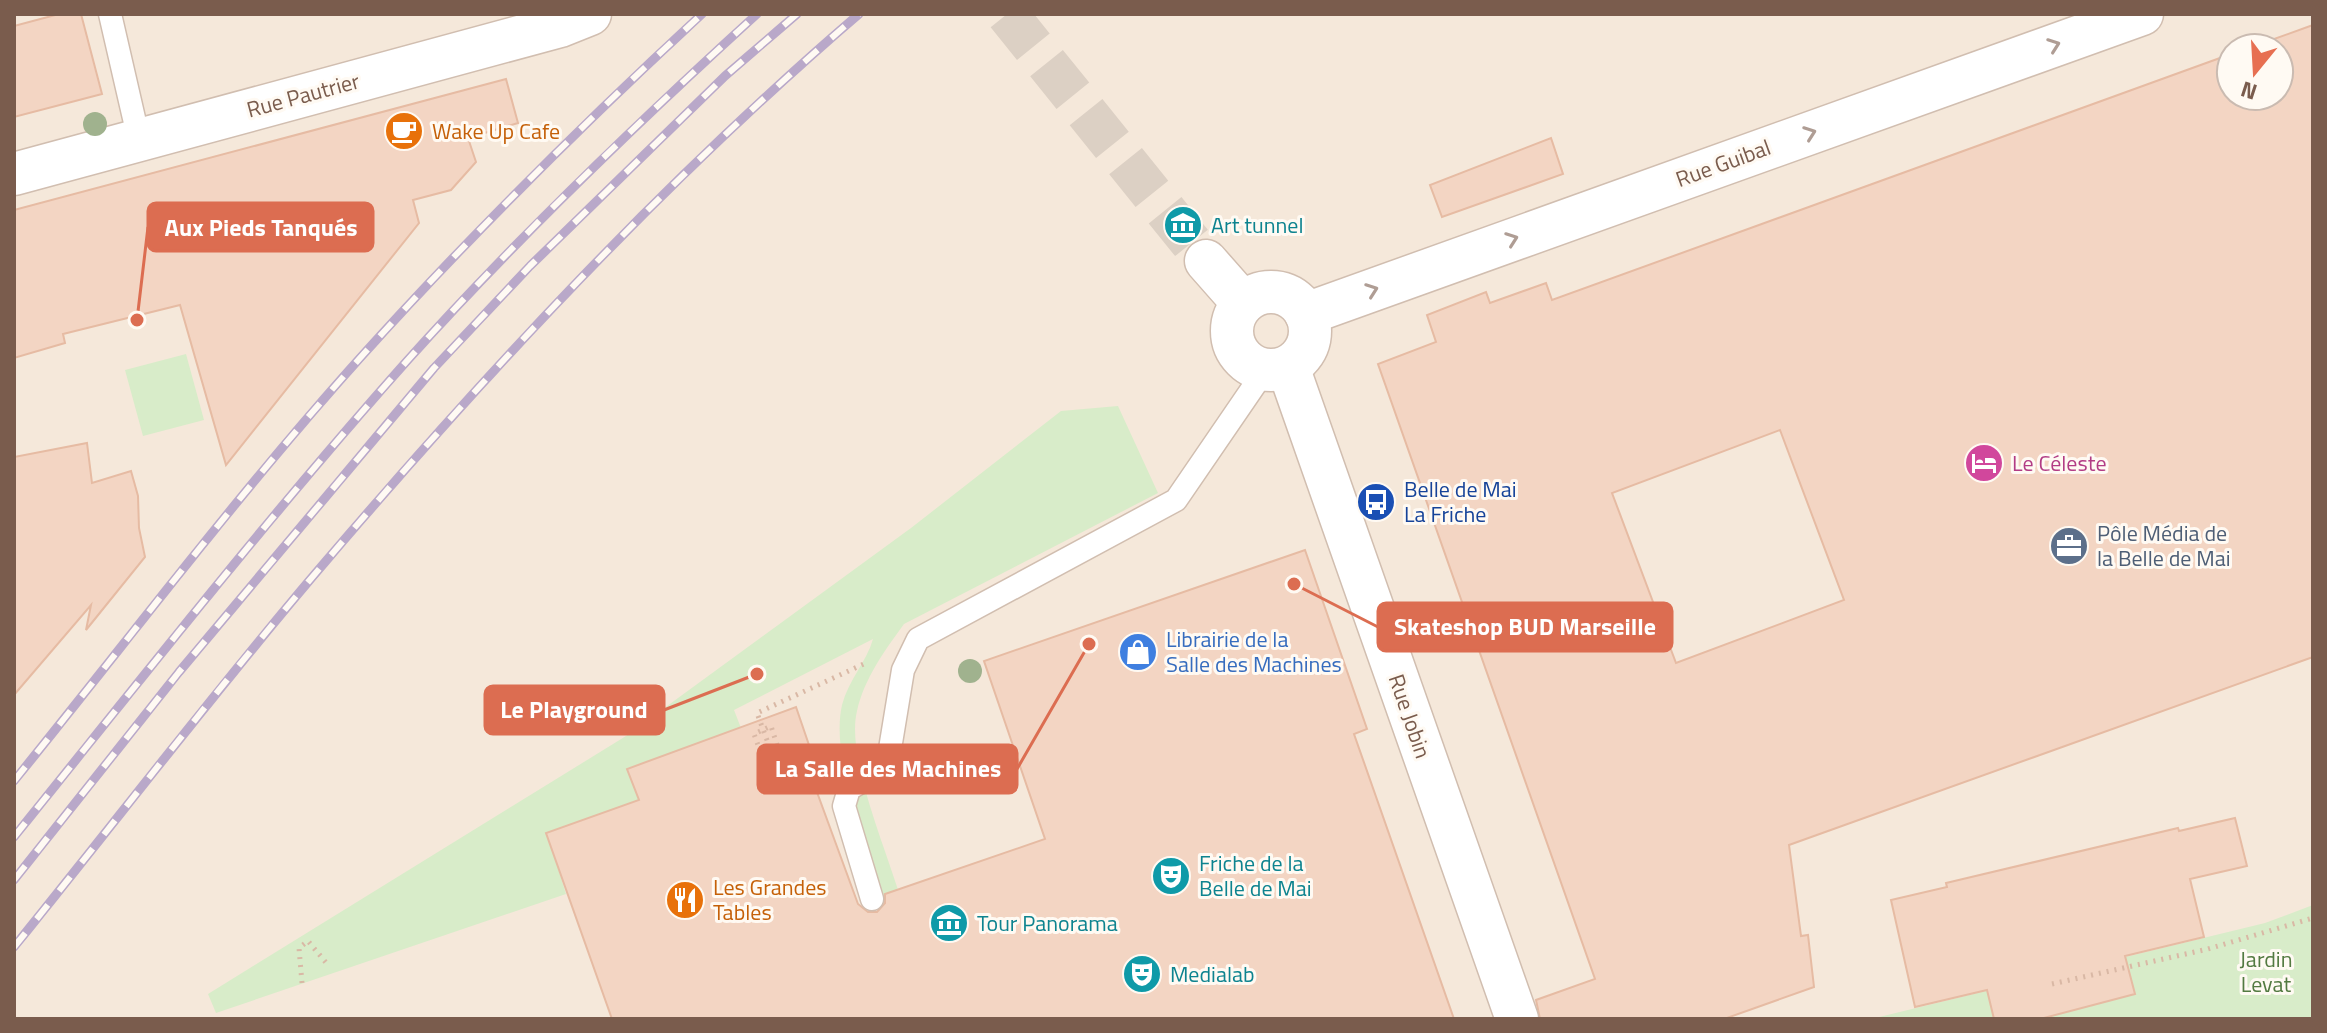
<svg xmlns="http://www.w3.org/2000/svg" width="2327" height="1033" font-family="'Titillium Web',sans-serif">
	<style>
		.residential { fill: #f5e8da; fill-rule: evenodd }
		.green { fill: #d8ecc9 }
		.building { fill: #f3d5c3; stroke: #e6bba3; stroke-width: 2; fill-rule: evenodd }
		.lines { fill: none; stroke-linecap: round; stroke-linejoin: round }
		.street-tunnel { stroke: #dcd0c4; stroke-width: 42; stroke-dasharray: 42 21; stroke-linecap: butt }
		.lane-casing { stroke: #d1beb0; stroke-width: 25 }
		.street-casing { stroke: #d1beb0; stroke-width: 45 }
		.path { stroke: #d9b8a5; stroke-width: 5; stroke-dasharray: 2 6; stroke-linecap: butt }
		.lane { stroke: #fff; stroke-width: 22 }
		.street { stroke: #fff; stroke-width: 42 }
		.rail-casing { stroke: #b9a8c9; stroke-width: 9 }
		.rail { stroke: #fffaf3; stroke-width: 6; stroke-dasharray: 18; stroke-linecap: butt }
		.tree { fill: #a0b28e }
		.oneway { stroke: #af9d94 }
		.labels { text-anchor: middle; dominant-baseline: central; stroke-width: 6; stroke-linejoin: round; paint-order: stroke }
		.street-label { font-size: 22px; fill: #7a5c4d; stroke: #fffaf3 }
		.food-label { font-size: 22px; fill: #c56008; stroke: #fffaf3; text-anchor: start }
		.culture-label { font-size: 22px; fill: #0d838f; stroke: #fffaf3; text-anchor: start }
		.hotel-label { font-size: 22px; fill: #b23c85; stroke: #fffaf3; text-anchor: start }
		.transit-label { font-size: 22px; fill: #164399; stroke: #fffaf3; text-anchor: start }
		.service-label { font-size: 22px; fill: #4e5e75; stroke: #fffaf3; text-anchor: start }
		.shop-label { font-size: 22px; fill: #366cbe; stroke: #fffaf3; text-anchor: start }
		.park-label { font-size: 22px; fill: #537a41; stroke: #fffaf3 }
		.leader { fill: none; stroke: #dc6d51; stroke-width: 3 }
		.callout-dot { fill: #dc6d51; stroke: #fffaf3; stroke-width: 3 }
		.callout { fill: #dc6d51; stroke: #dc6d51; stroke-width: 3 }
		.callout-label { font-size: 24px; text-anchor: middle; font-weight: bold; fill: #fff }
	</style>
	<rect width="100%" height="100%" fill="#fdf6ec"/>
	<path class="residential" d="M14 14H2313V1019H14ZM2231 48H2279V96H2231Z"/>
	<g class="green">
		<polygon points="186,354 204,420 143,436 125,370"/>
		<path d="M1118 406 1158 493 904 624C885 650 864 679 857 711 846 755 884 844 898 890L882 896C866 844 830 757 842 705 848 681 867 661 873 639L734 710 741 728 628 768 639 800 547 833 566 894 216 1013 208 994 626 736 911 528 1061 411Z"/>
		<polygon points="2313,905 2313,1019 1871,1019 2265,923"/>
	</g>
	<g class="building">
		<polygon points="59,14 81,14 102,94 14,117 14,26"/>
		<path d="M2313 25V657L1789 845 1801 936 1808 935 1814 987 1724 1019H1540L1536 1000 1595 979 1378 364 1436 342 1427 315 1486 292 1490 303 1546 283 1552 300 2231 54V96H2279V48H2249ZM1780 430 1844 600 1676 663 1612 493Z"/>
		<polygon points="506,79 518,123 468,138 476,162 451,190 413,200 419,223 226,465 180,305 63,334 65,343 14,358 14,210"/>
		<polygon points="1551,138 1563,174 1442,217 1430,185"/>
		<polygon points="87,443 92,483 131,471 138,496 139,528 145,557 86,630 91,605 14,695 14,457"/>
		<polygon points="1305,550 1367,729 1354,734 1454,1019 612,1019 546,833 639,800 627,769 796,707 811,751 803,754 858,904 868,912 877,912 885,903 885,894 1045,839 984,661"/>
		<polygon points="2235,818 2247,866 2190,879 2204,937 2125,956 2135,994 2040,1019 1994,1019 1987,990 1915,1007 1891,900 1947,887 1946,883 2178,828 2179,831"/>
	</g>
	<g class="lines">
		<polyline class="street-tunnel" points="1007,14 1206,261"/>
		<g class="lane-casing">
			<g id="lane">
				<polyline points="110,14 139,140"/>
				<polyline points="872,899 844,806 849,789 880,771 889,755 903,670 918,639 1176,500 1265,370"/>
			</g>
		</g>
		<g class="street-casing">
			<g id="street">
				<polyline points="14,174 560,26 590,14"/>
				<polyline points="1206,261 1243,303"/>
				<circle cx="1271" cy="331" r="39"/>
				<polyline points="1306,314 2142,14"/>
				<polyline points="1288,367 1517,1019"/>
			</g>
		</g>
		<g class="path">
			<polyline points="766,767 754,734 771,726 778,748 771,751 757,713 866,663"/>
			<polyline points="302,983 299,948 308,941 328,965"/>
			<polyline points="2052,984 2208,949 2313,918"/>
		</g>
		<use href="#lane" class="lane"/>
		<use href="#street" class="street"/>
		<g class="rail-casing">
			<g id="rail">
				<path d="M14 781C129 639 238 494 360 358 468 238 583 124 702 14"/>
				<path d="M14 837C143 677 269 516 406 362 516 239 635 125 757 14"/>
				<polyline points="14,880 179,672 434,368 530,266 725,76 797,14"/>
				<path d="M14 947C116 821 215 691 320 568 487 372 664 181 859 14"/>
			</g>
		</g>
		<use href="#rail" class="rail"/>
	</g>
	<g class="tree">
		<circle cx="95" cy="124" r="12"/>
		<circle cx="970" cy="671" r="12"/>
	</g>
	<defs><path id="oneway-chevron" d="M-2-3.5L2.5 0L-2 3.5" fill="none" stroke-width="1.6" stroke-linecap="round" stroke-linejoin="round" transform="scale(2)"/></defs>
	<g class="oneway">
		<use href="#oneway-chevron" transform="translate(2054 45) rotate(-20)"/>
		<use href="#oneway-chevron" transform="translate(1810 133) rotate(-20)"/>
		<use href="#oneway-chevron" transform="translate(1512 239) rotate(-20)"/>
		<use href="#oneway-chevron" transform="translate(1372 290) rotate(-20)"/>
	</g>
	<defs>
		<g id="cafe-disc" transform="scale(2)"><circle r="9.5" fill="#e8710a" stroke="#fffaf3"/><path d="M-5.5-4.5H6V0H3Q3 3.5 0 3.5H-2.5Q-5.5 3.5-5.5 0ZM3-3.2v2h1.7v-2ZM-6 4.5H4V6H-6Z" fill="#fff"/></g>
		<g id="museum-disc" transform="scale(2)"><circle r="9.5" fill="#0f9aa8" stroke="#fffaf3"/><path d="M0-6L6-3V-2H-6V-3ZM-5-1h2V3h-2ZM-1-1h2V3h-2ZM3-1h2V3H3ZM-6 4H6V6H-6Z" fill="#fff"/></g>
		<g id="hotel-disc" transform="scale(2)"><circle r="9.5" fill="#d1479c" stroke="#fffaf3"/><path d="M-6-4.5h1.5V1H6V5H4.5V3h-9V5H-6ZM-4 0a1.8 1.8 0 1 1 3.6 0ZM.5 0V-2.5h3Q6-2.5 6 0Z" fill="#fff"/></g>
		<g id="bus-disc" transform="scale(2)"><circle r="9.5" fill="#1a4fb4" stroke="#fffaf3"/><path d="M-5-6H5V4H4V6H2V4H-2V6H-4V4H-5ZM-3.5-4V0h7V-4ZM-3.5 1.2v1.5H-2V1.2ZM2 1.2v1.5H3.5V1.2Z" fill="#fff"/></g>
		<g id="office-disc" transform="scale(2)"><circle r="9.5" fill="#5c6f8a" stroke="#fffaf3"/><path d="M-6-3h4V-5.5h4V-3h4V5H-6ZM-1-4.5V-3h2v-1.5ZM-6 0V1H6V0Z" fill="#fff"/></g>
		<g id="shop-disc" transform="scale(2)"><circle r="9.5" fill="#3f7fe0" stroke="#fffaf3"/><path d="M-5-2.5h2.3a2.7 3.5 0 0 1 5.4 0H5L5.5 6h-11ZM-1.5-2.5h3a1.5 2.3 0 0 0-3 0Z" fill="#fff"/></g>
		<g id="theatre-disc" transform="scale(2)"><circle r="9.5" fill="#0f9aa8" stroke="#fffaf3"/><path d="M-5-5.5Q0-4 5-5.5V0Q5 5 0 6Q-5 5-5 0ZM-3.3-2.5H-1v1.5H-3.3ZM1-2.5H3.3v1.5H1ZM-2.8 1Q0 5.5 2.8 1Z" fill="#fff"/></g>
		<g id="restaurant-disc" transform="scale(2)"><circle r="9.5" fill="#e8710a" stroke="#fffaf3"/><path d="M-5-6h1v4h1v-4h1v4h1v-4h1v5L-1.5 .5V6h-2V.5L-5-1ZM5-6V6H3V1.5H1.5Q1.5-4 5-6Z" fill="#fff"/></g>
	</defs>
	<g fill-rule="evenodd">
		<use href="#cafe-disc" x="404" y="131"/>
		<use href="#museum-disc" x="1183" y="225"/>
		<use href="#hotel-disc" x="1984" y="463"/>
		<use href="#bus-disc" x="1376" y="502"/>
		<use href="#office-disc" x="2069" y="546"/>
		<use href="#shop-disc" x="1138" y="652"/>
		<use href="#theatre-disc" x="1171" y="876"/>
		<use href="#restaurant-disc" x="685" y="900"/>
		<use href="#museum-disc" x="949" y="923"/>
		<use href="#theatre-disc" x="1142" y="974"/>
	</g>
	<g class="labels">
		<g class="street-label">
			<text transform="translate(303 95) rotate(-15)">Rue Pautrier</text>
			<text transform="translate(1723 163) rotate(-20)">Rue Guibal</text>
			<text transform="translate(1410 716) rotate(71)">Rue Jobin</text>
		</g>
		<g class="food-label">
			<text x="432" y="131">Wake Up Cafe</text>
			<text x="713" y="887">Les Grandes<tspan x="713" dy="25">Tables</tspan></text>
		</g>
		<g class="culture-label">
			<text x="1211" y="225">Art tunnel</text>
			<text x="1199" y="863">Friche de la<tspan x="1199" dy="25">Belle de Mai</tspan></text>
			<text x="977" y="923">Tour Panorama</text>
			<text x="1170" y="974">Medialab</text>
		</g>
		<g class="hotel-label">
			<text x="2012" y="463">Le Céleste</text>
		</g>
		<g class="transit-label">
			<text x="1404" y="489">Belle de Mai<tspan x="1404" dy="25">La Friche</tspan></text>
		</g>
		<g class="service-label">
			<text x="2097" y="533">Pôle Média de<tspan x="2097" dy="25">la Belle de Mai</tspan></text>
		</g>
		<g class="shop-label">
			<text x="1166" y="639">Librairie de la<tspan x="1166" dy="25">Salle des Machines</tspan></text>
		</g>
		<g class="park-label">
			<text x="2266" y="959">Jardin<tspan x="2266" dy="25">Levat</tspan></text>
		</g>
	</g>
	<path class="leader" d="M137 320L148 227M1294 584L1378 627M757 674L664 710M1089 644L1017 769"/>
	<g class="callout-dot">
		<circle cx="137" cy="320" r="8"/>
		<circle cx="1294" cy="584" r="8"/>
		<circle cx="757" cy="674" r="8"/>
		<circle cx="1089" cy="644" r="8"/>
	</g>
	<g class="callout">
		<rect x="148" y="203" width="225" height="48" rx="8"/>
		<rect x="1378" y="603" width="294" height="48" rx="8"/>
		<rect x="485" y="686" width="179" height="48" rx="8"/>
		<rect x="758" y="745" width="259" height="48" rx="8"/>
	</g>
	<g class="callout-label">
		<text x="261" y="236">Aux Pieds Tanqués</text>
		<text x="1525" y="635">Skateshop BUD Marseille</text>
		<text x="574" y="718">Le Playground</text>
		<text x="888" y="777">La Salle des Machines</text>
	</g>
	<rect width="2327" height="1033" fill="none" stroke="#7a5c4d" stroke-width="32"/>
	<g transform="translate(2255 72) rotate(198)"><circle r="38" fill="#fffaf3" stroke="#cabbb1" stroke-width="2"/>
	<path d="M0-6L14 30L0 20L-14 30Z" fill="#e76f51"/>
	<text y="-12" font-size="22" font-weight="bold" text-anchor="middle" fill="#7a5c4d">N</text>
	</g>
</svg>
